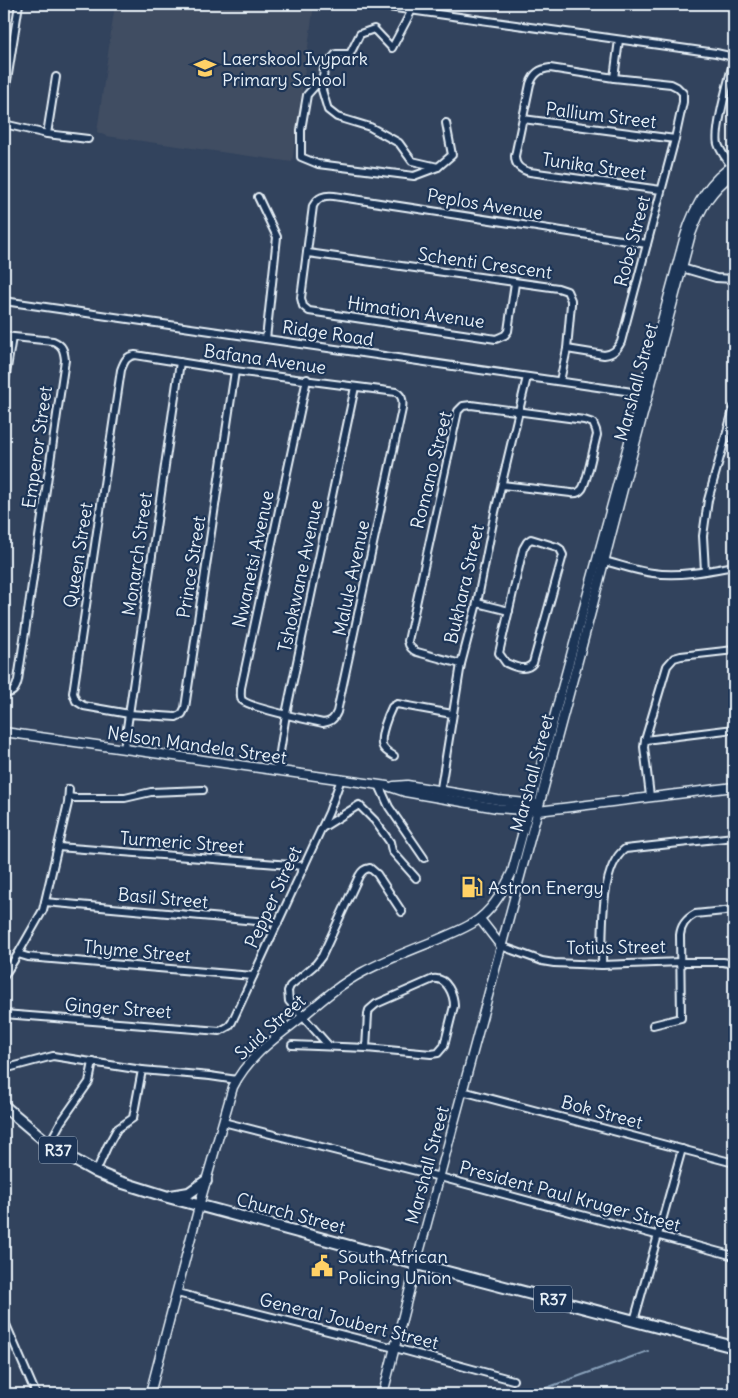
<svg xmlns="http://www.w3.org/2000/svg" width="738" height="1398" font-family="Delius,sans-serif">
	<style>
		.built { fill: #404d62 }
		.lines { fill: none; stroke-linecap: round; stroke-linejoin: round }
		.stream { stroke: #89a1ba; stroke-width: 2 }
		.minor-casing { stroke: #e8f1f8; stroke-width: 10 }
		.tertiary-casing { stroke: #e8f1f8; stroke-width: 11 }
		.primary-casing { stroke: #e8f1f8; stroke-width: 14 }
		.minor { stroke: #1d3557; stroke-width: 6 }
		.tertiary { stroke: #1d3557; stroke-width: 8 }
		.primary { stroke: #1d3557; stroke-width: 10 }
		.labels { text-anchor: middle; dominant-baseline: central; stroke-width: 4.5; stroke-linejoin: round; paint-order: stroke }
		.shield { fill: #1d3557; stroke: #abb9c8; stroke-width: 1 }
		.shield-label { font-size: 16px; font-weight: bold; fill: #e8f1f8 }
		.poi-label { font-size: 18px; fill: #e8f1f8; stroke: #1d3557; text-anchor: start }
		.street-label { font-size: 18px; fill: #e8f1f8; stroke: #1d3557 }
	</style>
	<rect width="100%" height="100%" fill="#32435d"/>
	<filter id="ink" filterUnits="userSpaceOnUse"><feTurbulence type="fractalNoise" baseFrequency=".02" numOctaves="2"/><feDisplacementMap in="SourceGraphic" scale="10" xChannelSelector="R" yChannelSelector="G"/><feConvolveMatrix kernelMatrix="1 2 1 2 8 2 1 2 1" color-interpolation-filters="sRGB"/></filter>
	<g filter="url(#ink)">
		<polygon class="built" points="115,4 314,4 292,162 106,136 97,132"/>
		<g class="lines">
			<polyline class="stream" points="530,1394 648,1351"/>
			<g class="minor-casing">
				<g id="minor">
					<polyline points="367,4 716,53 734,57"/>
					<polyline points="412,10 392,48 374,29 360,34 350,54 336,54 324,68 322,90 328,110 337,117 370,127 399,143 412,161 438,167"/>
					<polyline points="323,77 307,95 301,130 301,157 318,164 414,176 438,167 452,155 446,123"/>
					<polyline points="614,78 619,40"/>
					<polyline points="4,100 19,4"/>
					<polyline points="523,119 675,139"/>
					<polyline points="4,124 47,134 88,139"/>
					<polyline points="47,134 56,77"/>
					<path d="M734 171C729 162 721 153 718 144 714 130 730 76 734 59"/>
					<polyline points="258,197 277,237 266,339"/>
					<polyline points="308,253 558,288 567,291 571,300 571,304 567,349 560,381"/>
					<polyline points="682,268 716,278 734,279"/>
					<path d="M515 283 508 331 505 335 496 339 309 311 303 306 301 298 313 206C318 197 324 195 334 196L647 244"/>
					<polyline points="4,301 646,394"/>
					<path d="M4 336 53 341C63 345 64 351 65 360L18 680C16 689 13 694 4 693"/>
					<path d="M567 349 604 355C613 354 617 350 621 342L675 139 683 102V93L677 87 671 84 614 78 550 68C540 69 534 73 530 84L515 156C515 166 521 170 530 172L661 190"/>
					<path d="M235 371 185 708 182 714 176 717 129 714 84 706 76 701 73 693 121 370C124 362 126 356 135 355L235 371 396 392C403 396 403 401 402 409L337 712C334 719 331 722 323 723 309 720 250 708 242 700 240 697 241 692 241 688L307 379"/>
					<polyline points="4,387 12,337"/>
					<path d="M531 539 557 547 560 549 563 555 533 663C526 672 515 667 506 663L499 653 523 549 527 542Z"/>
					<path d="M600 560C618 564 635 571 653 573 679 577 708 571 734 566"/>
					<polyline points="705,571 703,536 708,500 734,407"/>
					<polyline points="477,603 509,611"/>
					<path d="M461 664 417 652C412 650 409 647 408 641L458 411 463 406 471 405 584 420 593 423 596 430 597 435C594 445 587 483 582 489 579 493 576 494 571 493L502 485"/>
					<polyline points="645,740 734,729"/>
					<polyline points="124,749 180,362"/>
					<path d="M394 756C389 753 383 750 382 744 380 735 388 715 392 707L397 704 452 714"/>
					<polyline points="277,771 286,714 355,387"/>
					<polyline points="379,785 389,807 424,858"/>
					<polyline points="440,794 461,664 477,603 495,512 527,377"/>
					<polyline points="650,796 644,747 645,740 667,666 674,658 681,656 734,650"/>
					<polyline points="69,797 75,798 125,798 151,792 203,790"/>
					<polyline points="322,828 359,805 375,821 390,842 392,851 416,878"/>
					<polyline points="58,847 304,866"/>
					<polyline points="45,902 278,923"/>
					<polyline points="501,946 542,961 554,963 602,965 681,962 723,962 734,964"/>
					<polyline points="18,954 28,957 253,976"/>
					<path d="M602 965C603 935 599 868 625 849L734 837"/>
					<polyline points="4,976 18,954 43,910 68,803 69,789"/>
					<polyline points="4,1014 220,1031 229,1026 232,1022 329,812 341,779"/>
					<path d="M653 1025 681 1018 680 935C681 925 686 919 695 914L734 910"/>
					<path d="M292 1045 366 1048 431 1054 438 1053 444 1046 454 1006C454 995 447 977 433 979L376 1004 369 1010 368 1014 366 1048"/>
					<path d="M329 1046 289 1001 288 991 290 986 316 964 322 956 359 876C362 871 364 869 370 868L377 874 402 912"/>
					<polyline points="4,1069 53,1056 142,1070 133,1118 117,1129 107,1147 96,1172"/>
					<polyline points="142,1070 210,1076 237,1080"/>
					<polyline points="462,1091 734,1163"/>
					<polyline points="223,1122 440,1177 734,1256"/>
					<polyline points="49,1144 61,1122 89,1082 93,1062"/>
					<polyline points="177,1293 395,1348 513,1380"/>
					<polyline points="4,1320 36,1394"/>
					<polyline points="634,1321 682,1149"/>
				</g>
			</g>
			<g class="tertiary-casing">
				<g id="tertiary">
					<polyline points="4,732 387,786 405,792 497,808 538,811 734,787"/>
					<polyline points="394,786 407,785 498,800 536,804"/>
					<polyline points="480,919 501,946"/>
					<path d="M150 1394 202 1195 233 1087C248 1056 276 1038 302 1017 322 1000 340 984 363 972 387 959 414 949 439 939 452 933 470 927 480 918 495 906 504 889 512 872L685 236C694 207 708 181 734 165"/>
					<path d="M383 1394 419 1253 591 612 623 489 691 234C701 207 711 190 734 173"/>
				</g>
			</g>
			<g class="primary-casing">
				<g id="primary">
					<polyline points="4,1106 49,1144 69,1157 96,1172 120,1182 168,1197 405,1261 734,1347"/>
					<polyline points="171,1196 189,1193 206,1181"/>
				</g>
			</g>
			<use href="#minor" class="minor"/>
			<use href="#tertiary" class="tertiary"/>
			<use href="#primary" class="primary"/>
		</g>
	</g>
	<defs>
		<g id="school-bare" transform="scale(1.725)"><path d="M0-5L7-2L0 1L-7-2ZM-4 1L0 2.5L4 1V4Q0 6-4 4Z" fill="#ffd166" stroke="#1d3557" stroke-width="2.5" paint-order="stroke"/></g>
		<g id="fuel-bare" transform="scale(1.725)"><path d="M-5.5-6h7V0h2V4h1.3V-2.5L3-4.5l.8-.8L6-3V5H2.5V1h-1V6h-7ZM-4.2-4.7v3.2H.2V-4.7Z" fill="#ffd166" stroke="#1d3557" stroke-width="2.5" paint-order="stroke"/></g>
		<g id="civic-bare" transform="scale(1.725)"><path d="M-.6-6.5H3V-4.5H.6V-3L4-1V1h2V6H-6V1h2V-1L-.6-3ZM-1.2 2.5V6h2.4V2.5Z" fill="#ffd166" stroke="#1d3557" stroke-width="2.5" paint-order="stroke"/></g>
	</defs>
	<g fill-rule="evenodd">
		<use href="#school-bare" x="205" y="68"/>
		<use href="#fuel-bare" x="472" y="887"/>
		<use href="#civic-bare" x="322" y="1266"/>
	</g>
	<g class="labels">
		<g class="shield">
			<rect x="39" y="1136.5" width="38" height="27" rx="4"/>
			<rect x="534" y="1285.5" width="38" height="27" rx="4"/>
		</g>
		<g class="shield-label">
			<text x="58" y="1150">R37</text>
			<text x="553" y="1299">R37</text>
		</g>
		<g class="poi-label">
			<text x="222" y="58">Laerskool Ivypark<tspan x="222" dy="21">Primary School</tspan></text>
			<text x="488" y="887">Astron Energy</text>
			<text x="338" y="1256">South African<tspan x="338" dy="21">Policing Union</tspan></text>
		</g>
		<g class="street-label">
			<text transform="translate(601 115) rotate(7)">Pallium Street</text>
			<text transform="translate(594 166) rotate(8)">Tunika Street</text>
			<text transform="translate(485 204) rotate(9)">Peplos Avenue</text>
			<text transform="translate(632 241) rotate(-75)">Robe Street</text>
			<text transform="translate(485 263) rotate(8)">Schenti Crescent</text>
			<text transform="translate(416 312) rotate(8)">Himation Avenue</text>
			<text transform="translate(328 333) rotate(8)">Ridge Road</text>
			<text transform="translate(265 359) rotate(8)">Bafana Avenue</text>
			<text transform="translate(636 382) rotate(-75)">Marshall Street</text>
			<text transform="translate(37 447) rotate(-82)">Emperor Street</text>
			<text transform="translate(431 470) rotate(-76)">Romano Street</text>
			<text transform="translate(137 554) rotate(-82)">Monarch Street</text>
			<text transform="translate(78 555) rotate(-81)">Queen Street</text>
			<text transform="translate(253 559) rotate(-78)">Nwanetsi Avenue</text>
			<text transform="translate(191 567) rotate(-81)">Prince Street</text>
			<text transform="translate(300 576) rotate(-78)">Tshokwane Avenue</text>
			<text transform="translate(351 578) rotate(-78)">Malule Avenue</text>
			<text transform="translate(464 584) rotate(-77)">Bukhara Street</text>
			<text transform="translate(197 745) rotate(8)">Nelson Mandela Street</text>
			<text transform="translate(532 773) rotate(-75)">Marshall Street</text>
			<text transform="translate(182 842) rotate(4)">Turmeric Street</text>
			<text transform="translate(273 897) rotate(-65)">Pepper Street</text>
			<text transform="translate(163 898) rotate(5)">Basil Street</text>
			<text transform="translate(616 947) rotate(-1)">Totius Street</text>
			<text transform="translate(137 951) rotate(5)">Thyme Street</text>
			<text transform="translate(118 1008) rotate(4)">Ginger Street</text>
			<text transform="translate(270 1027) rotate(-42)">Suid Street</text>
			<text transform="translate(602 1112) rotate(15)">Bok Street</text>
			<text transform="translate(427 1165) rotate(-75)">Marshall Street</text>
			<text transform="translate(570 1196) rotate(15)">President Paul Kruger Street</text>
			<text transform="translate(291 1213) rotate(15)">Church Street</text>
			<text transform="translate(349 1321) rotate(14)">General Joubert Street</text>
		</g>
	</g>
	<rect width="738" height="1398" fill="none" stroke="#1d3557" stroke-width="20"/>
	<rect x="10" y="10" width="718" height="1378" fill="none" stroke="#e8f1f8" stroke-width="2" filter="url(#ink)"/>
</svg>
